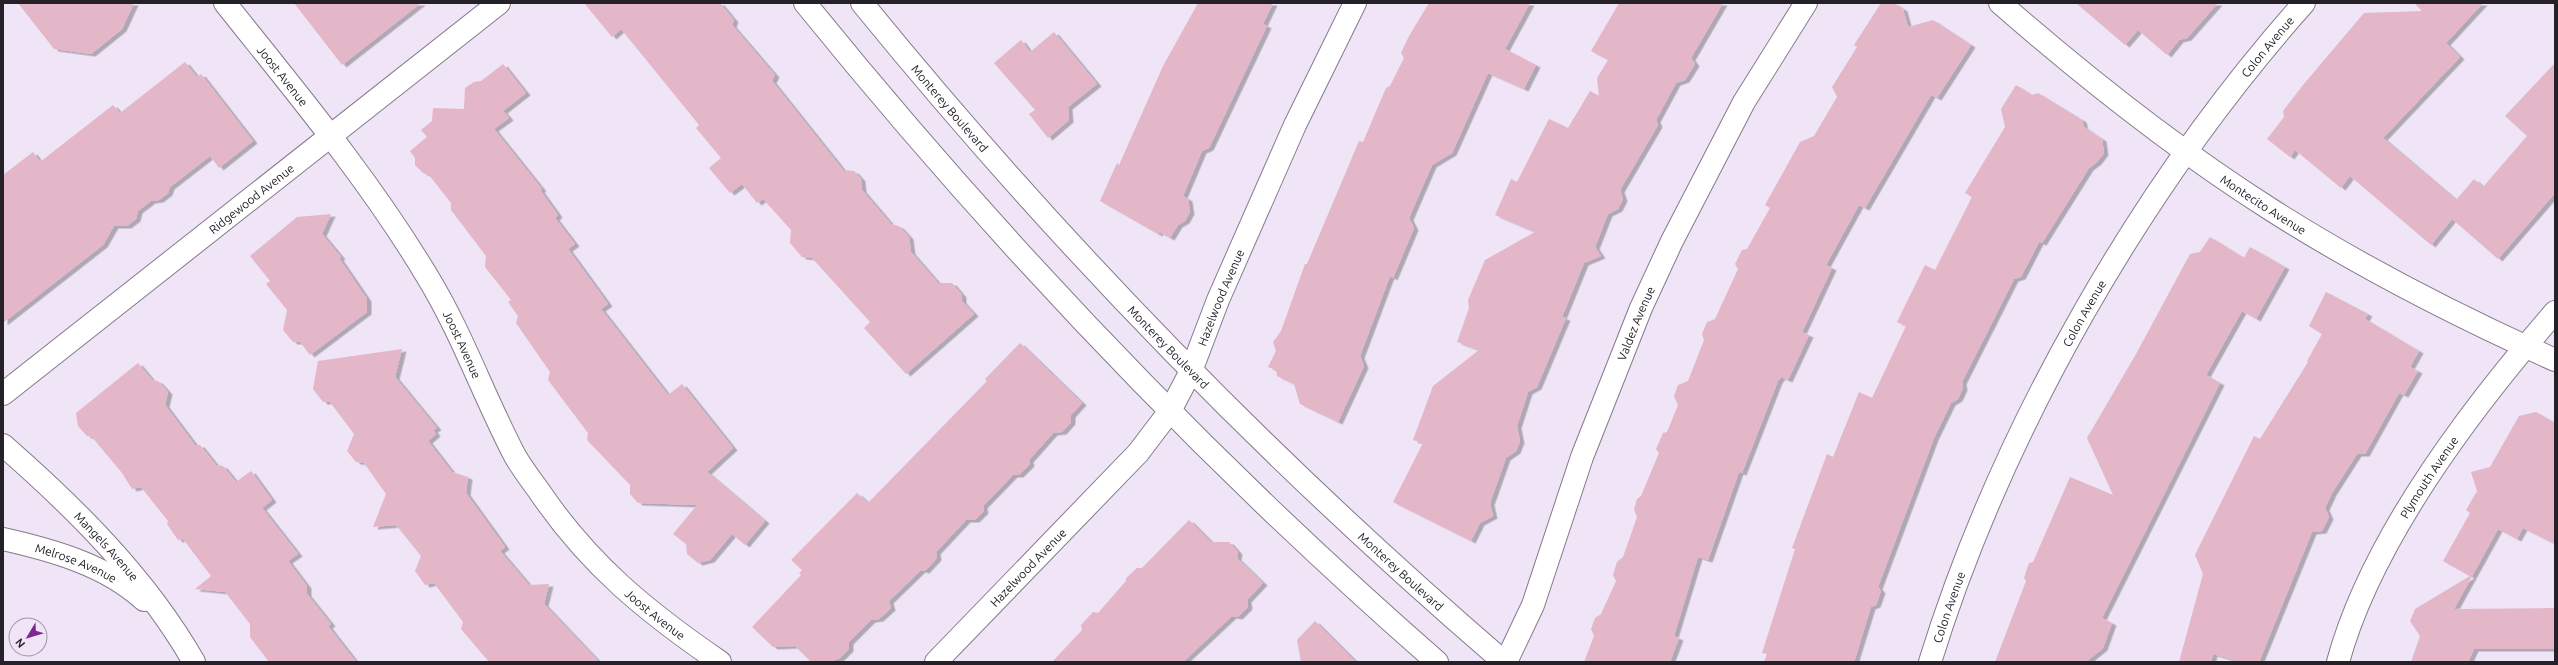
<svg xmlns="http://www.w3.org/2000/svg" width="2558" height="665" font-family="Ubuntu,sans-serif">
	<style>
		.building { fill: #e3b6c8; filter: url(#shadow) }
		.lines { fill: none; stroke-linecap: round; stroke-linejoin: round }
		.minor-casing { stroke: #857a8b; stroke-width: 24 }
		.secondary-casing { stroke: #857a8b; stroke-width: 24 }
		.minor { stroke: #fff; stroke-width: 22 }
		.secondary { stroke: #fff; stroke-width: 22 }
		.labels { text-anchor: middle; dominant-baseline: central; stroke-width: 3; stroke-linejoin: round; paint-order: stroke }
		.street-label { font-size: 12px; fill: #252128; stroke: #f0e4f7 }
	</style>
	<defs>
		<filter id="shadow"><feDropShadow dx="4.5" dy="2.5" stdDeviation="0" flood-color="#0004"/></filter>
	</defs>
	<rect width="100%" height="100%" fill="#f0e4f7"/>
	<g class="building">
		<polygon points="18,3 134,3 122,29 91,54 54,49"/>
		<polygon points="294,3 421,3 342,65"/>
		<polygon points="584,3 720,3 734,20 732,25 775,75 772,81 843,170 854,171 861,179 862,190 891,224 899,226 909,237 911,252 938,283 952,283 962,295 962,301 974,314 906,374 864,328 870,322 812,258 802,257 790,243 791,230 763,199 757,203 742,184 730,193 709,168 721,158 696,128 699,125 621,29 612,37"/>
		<polygon points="1198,3 1273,3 1263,24 1267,26 1209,148 1202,151 1183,196 1188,199 1190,212 1185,221 1178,225 1170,238 1159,232 1158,234 1100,201 1117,163 1119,165 1163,66"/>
		<polygon points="1429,3 1530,3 1505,49 1536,65 1524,89 1488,73 1452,153 1432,165 1409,218 1414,228 1393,278 1390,276 1360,356 1364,366 1338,422 1300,404 1294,384 1277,376 1276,370 1268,367 1276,351 1273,342 1281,331 1305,264 1307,264 1359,141 1363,142 1386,88 1390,86 1404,58 1401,53 1409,36"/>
		<polygon points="1619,3 1723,3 1691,58 1695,64 1685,80 1676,83 1656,120 1658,125 1620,190 1623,199 1618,209 1608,214 1595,247 1601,256 1584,263 1562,317 1566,318 1537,387 1528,392 1517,426 1520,441 1516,451 1506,458 1490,503 1493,516 1480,523 1471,541 1393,502 1423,443 1413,440 1433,386 1479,350 1457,342 1469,308 1468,300 1485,260 1535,232 1495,215 1511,179 1517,182 1549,119 1568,128 1590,91 1599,96 1597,78 1608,60 1591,51"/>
		<polygon points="1881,3 1894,3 1903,9 1908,27 1933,20 1971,45 1937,98 1931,95 1865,208 1859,205 1826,265 1832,268 1802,332 1809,335 1788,380 1781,377 1778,381 1742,473 1739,472 1708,560 1698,557 1674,636 1679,638 1670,662 1584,662 1594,636 1591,629 1595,618 1601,614 1616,581 1613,575 1617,562 1623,557 1637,517 1634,509 1637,499 1641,496 1659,453 1656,449 1663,433 1667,432 1678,405 1674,396 1678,385 1688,381 1704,340 1702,334 1707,322 1715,319 1738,269 1735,264 1742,250 1747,249 1770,208 1765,205 1800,142 1814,136 1837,97 1832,87 1857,47 1854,45"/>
		<polygon points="2076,3 2218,3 2187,38 2179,40 2167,55 2138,30 2125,45"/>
		<polygon points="2414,3 2483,3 2446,43 2460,57 2383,138 2456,200 2474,179 2483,187 2527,136 2505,116 2555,63 2555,193 2498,259 2452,219 2431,245 2350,176 2341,188 2295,150 2290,157 2267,139 2284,117 2283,111 2303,85 2364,13 2422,11"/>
		<polygon points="1054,32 1097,84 1068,107 1069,120 1048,138 1029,114 1035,110 994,63 1021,40 1030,52"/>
		<polygon points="185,62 197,77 201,74 253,141 219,168 210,156 170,187 168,193 159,200 151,201 138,211 136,219 127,226 114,226 103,245 3,323 3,175 33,152 40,162 113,105 120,113"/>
		<polygon points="503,64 526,93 503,111 509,118 494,129 542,189 540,190 558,215 555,218 575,244 568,249 608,304 601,309 668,395 682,384 733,448 707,472 765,521 745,545 732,534 710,560 698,563 687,554 686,544 673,534 697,505 638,503 630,494 630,485 587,440 588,433 548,380 550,372 516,323 518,316 508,302 511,300 485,267 486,256 451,210 451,203 429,175 423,173 415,165 415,158 410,151 427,137 421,130 432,121 433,108 464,109 465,88 474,82 481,81"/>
		<polygon points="2016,85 2032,95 2038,93 2082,120 2084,127 2102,139 2104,153 2097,162 2089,168 2042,243 2039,242 2021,277 2014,279 1962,382 1963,388 1958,399 1951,403 1934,438 1878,587 1881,591 1876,605 1871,607 1854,662 1764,662 1767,654 1762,653 1795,549 1792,548 1827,454 1833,457 1859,392 1872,398 1906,326 1897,322 1925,265 1935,270 1972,197 1965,193 2005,127 2001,109"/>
		<polygon points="331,214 322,234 341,257 339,258 367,299 367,312 310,355 300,342 293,342 283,330 287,310 266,284 270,281 250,256 297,217"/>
		<polygon points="2210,237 2244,258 2250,247 2285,267 2256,319 2242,311 2206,375 2220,383 2102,618 2112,623 2103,648 2086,662 1995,662 2026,581 2024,578 2029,563 2033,562 2070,477 2113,495 2087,438 2136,354 2190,254 2200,252"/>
		<polygon points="2326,292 2368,314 2365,319 2419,351 2410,367 2418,371 2404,395 2399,393 2365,454 2357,454 2332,493 2325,508 2329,517 2322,531 2312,532 2259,662 2242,662 2213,654 2211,662 2179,662 2203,574 2195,555 2254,436 2260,439 2308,362 2307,361 2322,334 2309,326"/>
		<polygon points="1020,343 1082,403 1071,415 1071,422 1062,432 1053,433 1029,460 1030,464 1019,475 1013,475 983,506 984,511 975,520 966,520 936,552 937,558 925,571 921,570 889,601 891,608 879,619 871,620 849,642 849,649 840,658 830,662 811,662 795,646 773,647 752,627 801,575 799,573 802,570 791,560 857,493 868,503 987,381 985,379"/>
		<polygon points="402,349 395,377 437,428 433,430 436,434 428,441 452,472 468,477 466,493 505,547 500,551 529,585 549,584 544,604 599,662 489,662 461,629 463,622 434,583 425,585 415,571 421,556 396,525 373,527 386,494 364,463 356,462 347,451 354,434 330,402 323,402 313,389 318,361"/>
		<polygon points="138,363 152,380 158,381 168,392 165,405 195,445 200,445 216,465 223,466 236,482 251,471 272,500 262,508 298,554 288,561 307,586 307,594 331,624 328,626 356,662 269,662 250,637 250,624 225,592 195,589 211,576 183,539 178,540 167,524 168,521 141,487 132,489 122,473 92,437 87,436 78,426 76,413"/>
		<polygon points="2536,412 2555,423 2555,544 2523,528 2517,539 2498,529 2454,609 2555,608 2555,649 2474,649 2468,662 2411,662 2420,636 2410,621 2415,609 2470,576 2443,561 2470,513 2466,510 2477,491 2471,472 2490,467 2519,416"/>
		<polygon points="1189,520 1211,542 1229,542 1238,552 1237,558 1263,583 1247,600 1248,607 1238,617 1232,616 1183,662 1052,662 1082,630 1081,625 1093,612 1098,613 1126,581 1126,578 1137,568 1142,568"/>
		<polygon points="1315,621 1356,662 1301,662 1297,640"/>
	</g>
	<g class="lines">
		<g class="minor-casing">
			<g id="minor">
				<path id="s1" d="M225 3C295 91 369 179 427 276 462 333 484 397 515 456 522 468 531 480 539 491 589 565 647 612 720 662"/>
				<path id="s2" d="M2000 3C2086 78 2174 148 2270 209 2361 267 2457 316 2555 360"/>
				<path id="s3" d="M3 394 499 3"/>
				<path id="s4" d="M3 445C75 508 146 578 194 662"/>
				<path id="s5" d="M3 539C52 550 106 565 144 600"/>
				<path id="s6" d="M936 662 1138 453 1170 411 1191 371 1218 300 1295 125 1355 3"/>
				<path id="s7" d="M1506 662 1533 605 1582 457 1641 308 1672 241 1744 102 1806 3"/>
				<path id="s8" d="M1930 662C2002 429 2142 185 2304 3"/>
				<path id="s9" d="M2338 662C2371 540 2473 406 2555 312"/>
			</g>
		</g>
		<g class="secondary-casing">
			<g id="secondary">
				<path d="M805 3C997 240 1207 461 1437 662"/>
				<path id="s10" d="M862 3C1056 241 1271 462 1504 662"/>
			</g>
		</g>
		<use href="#minor" class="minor"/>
		<use href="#secondary" class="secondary"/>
	</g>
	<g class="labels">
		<g class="street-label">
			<text stroke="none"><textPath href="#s8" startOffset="706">Colon Avenue</textPath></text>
			<text stroke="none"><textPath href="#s1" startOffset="93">Joost Avenue</textPath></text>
			<text stroke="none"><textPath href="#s10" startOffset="137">Monterey Boulevard</textPath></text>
			<text stroke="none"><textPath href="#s3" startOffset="316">Ridgewood Avenue</textPath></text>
			<text stroke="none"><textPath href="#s2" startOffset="332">Montecito Avenue</textPath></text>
			<text stroke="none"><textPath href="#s6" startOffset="468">Hazelwood Avenue</textPath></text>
			<text stroke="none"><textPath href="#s8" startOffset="382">Colon Avenue</textPath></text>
			<text stroke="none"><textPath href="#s7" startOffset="363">Valdez Avenue</textPath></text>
			<text stroke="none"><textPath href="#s1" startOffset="417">Joost Avenue</textPath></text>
			<text stroke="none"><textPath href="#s10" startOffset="461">Monterey Boulevard</textPath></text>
			<text stroke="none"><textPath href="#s9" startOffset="207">Plymouth Avenue</textPath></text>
			<text stroke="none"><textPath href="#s4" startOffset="145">Mangels Avenue</textPath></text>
			<text stroke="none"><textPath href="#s5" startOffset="77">Melrose Avenue</textPath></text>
			<text stroke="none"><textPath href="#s6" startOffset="132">Hazelwood Avenue</textPath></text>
			<text stroke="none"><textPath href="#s10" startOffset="784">Monterey Boulevard</textPath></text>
			<text stroke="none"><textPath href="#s8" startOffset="58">Colon Avenue</textPath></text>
			<text stroke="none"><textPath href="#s1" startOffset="753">Joost Avenue</textPath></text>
		</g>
	</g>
	<rect width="2558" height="665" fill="none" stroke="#252128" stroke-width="8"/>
	<g transform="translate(28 637) rotate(232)"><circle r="19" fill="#f0e4f7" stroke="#9f96a4"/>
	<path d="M0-3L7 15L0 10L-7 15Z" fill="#7e2694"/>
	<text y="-6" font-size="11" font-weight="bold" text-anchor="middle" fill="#252128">N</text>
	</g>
</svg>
